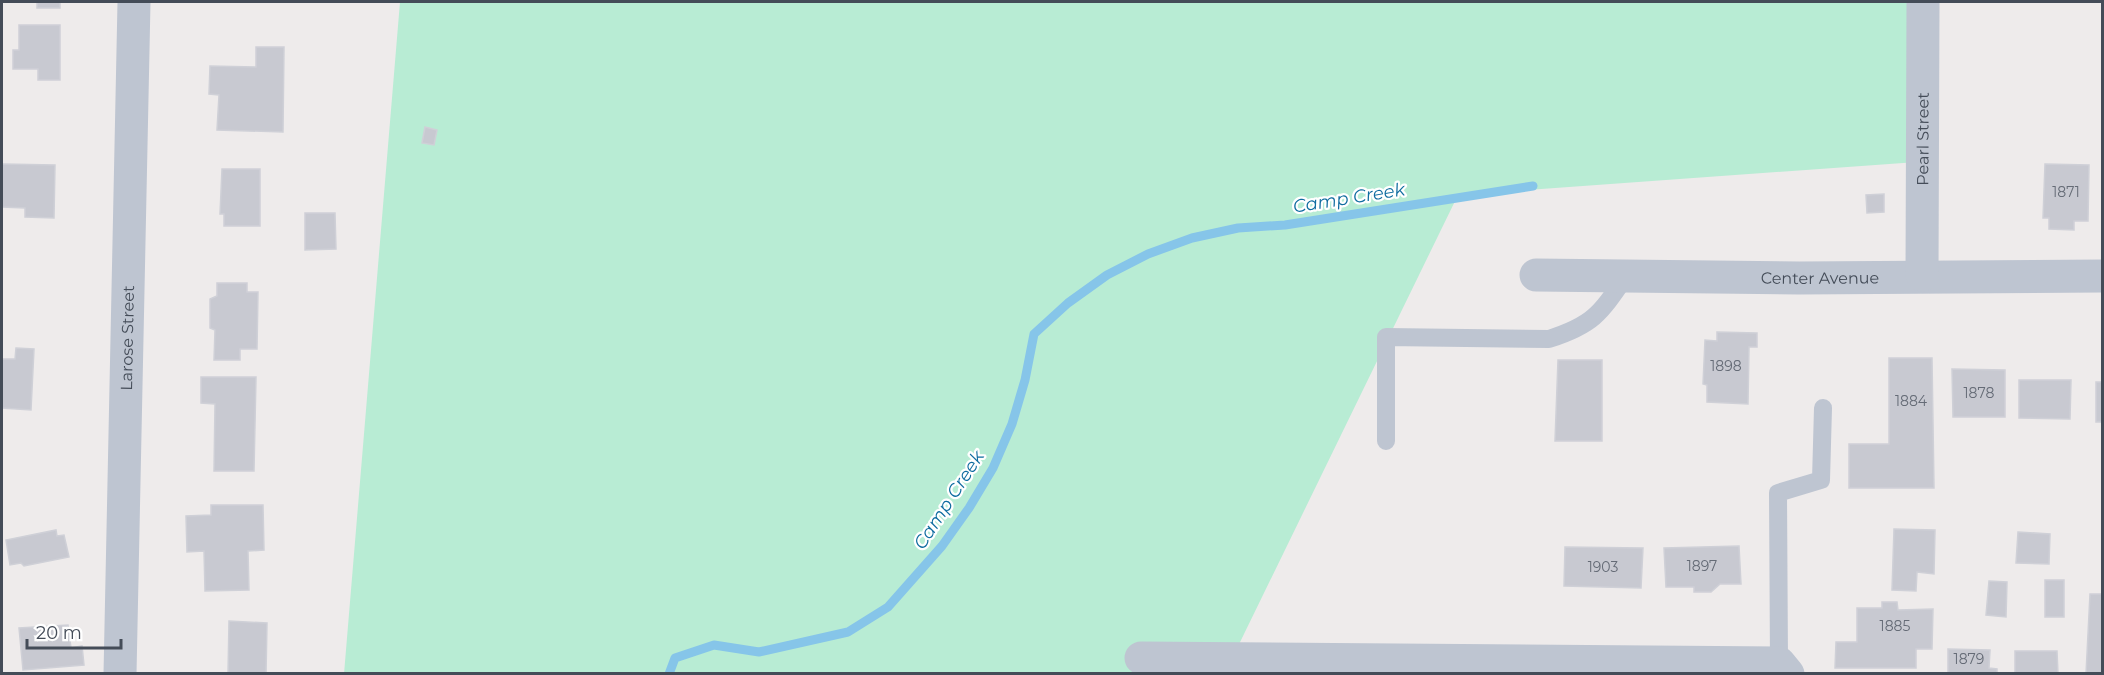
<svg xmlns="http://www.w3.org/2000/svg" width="2104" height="675" font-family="Montserrat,sans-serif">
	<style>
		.green { fill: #b8ecd4 }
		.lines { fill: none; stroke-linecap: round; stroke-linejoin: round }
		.stream { stroke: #86c5e9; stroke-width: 9 }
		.building { fill: #c8c9d1; stroke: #cfd0d7; stroke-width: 1.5 }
		.lane { stroke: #bec5d1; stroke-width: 18 }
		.street { stroke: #bec5d1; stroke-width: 33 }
		.labels { text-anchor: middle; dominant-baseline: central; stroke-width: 4.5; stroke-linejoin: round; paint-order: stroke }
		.number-label { font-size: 14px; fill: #656b76 }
		.street-label { font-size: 16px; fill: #444c58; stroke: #fff }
		.water-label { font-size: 18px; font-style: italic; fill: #0f6ca0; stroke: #fff }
	</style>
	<rect width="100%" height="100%" fill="#eeebeb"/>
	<polygon class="green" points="400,2 1931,2 1931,161 1458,195 1225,673 344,674"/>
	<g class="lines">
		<polyline class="stream" points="669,674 675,658 714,645 759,652 848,632 888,607 942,546 969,508 993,468 1012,424 1025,380 1034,334 1068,303 1107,275 1148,254 1192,238 1238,228 1285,225 1533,186"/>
	</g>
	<g class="building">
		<rect x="37" y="2" width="23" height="6"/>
		<polygon points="19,25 60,25 60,80 38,80 38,69 13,69 13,50 19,50"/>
		<polygon points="256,47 284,47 283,132 217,130 219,95 209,94 210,66 256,67"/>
		<polygon points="425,127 437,130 434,145 422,143"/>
		<polygon points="2,164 55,165 54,218 25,217 25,208 2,207"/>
		<polygon points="2045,164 2089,165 2088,221 2074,221 2074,230 2049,229 2049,218 2043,218"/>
		<polygon points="222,169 260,169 260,226 224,226 224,214 220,214"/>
		<polygon points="1884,194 1884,212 1867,213 1866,195"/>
		<polygon points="305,213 335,213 336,249 305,250"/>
		<polygon points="217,283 247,283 247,292 258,292 257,349 240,349 240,360 214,360 215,330 210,328 210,299 217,296"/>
		<polygon points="1717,332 1757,333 1757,347 1749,347 1748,404 1707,402 1707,385 1703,384 1705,340 1717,341"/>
		<polygon points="16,348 34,349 31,410 2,408 2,359 15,359"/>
		<polygon points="1889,358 1932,358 1934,488 1849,488 1849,444 1889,444"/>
		<polygon points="1558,360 1602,360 1602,441 1555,441"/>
		<polygon points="1952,369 2005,370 2005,417 1953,417"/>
		<polygon points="201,377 256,377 254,471 214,471 215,404 201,403"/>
		<polygon points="2019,380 2071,380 2070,419 2019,418"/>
		<rect x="2096" y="382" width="6" height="40"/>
		<polygon points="211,505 263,505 264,550 248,551 249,590 205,591 204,551 187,552 186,516 211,515"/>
		<polygon points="1894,529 1935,530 1934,574 1917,572 1916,591 1892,590"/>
		<polygon points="56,530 57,536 64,535 69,557 24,566 21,563 10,565 6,540"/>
		<polygon points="2018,532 2050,534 2049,564 2016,563"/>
		<polygon points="1739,546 1741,584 1720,584 1711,592 1694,592 1694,587 1666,587 1664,548"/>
		<polygon points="1565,547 1643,548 1641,588 1564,586"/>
		<rect x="2045" y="580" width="19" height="37"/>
		<polygon points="1989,581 2007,582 2006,617 1986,615"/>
		<polygon points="2090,594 2102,594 2102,674 2086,674"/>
		<polygon points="1882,602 1897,602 1898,610 1933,609 1932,649 1916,649 1916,668 1835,668 1836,642 1857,642 1857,608 1882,608"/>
		<polygon points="229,621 267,623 266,674 228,674"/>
		<polygon points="68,625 71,648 82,646 84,665 23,670 19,628"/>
		<polygon points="1948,649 1990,650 1989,668 1997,669 1997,674 1948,674"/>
		<polygon points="2015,651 2057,651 2058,674 2015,674"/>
	</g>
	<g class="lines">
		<g class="lane">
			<path d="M1386 441V337L1549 339C1593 325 1600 314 1626 276"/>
			<polyline points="1779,663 1778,493 1821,480 1823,408"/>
		</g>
		<g class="street">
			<path id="s1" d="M1536 275 1799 278 2102 276"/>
			<path id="s2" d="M1922 275 1923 2"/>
			<polyline points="1141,658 1779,663 1788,674"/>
			<path id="s3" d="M120 674 134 2"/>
		</g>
	</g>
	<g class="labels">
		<g class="number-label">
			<text x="2066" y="192">1871</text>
			<text x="1726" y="366">1898</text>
			<text x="1979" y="393">1878</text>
			<text x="1911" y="401">1884</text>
			<text x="1702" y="566">1897</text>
			<text x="1603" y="567">1903</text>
			<text x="1895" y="626">1885</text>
			<text x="1969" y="659">1879</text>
		</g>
		<g class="street-label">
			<text stroke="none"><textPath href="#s2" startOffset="136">Pearl Street</textPath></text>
			<text stroke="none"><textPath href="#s1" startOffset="284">Center Avenue</textPath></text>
			<text stroke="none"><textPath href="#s3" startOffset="336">Larose Street</textPath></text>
		</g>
		<g class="water-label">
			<text transform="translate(1349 198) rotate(-9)">Camp Creek</text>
			<text transform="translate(949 500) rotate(-57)">Camp Creek</text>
		</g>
	</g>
	<rect width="2104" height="675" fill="none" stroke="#444c58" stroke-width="6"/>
	<path d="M27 639v9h94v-9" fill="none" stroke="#444c58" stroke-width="3"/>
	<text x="36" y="639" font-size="18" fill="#444c58" stroke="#ffffff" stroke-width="4.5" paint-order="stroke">20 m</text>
</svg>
